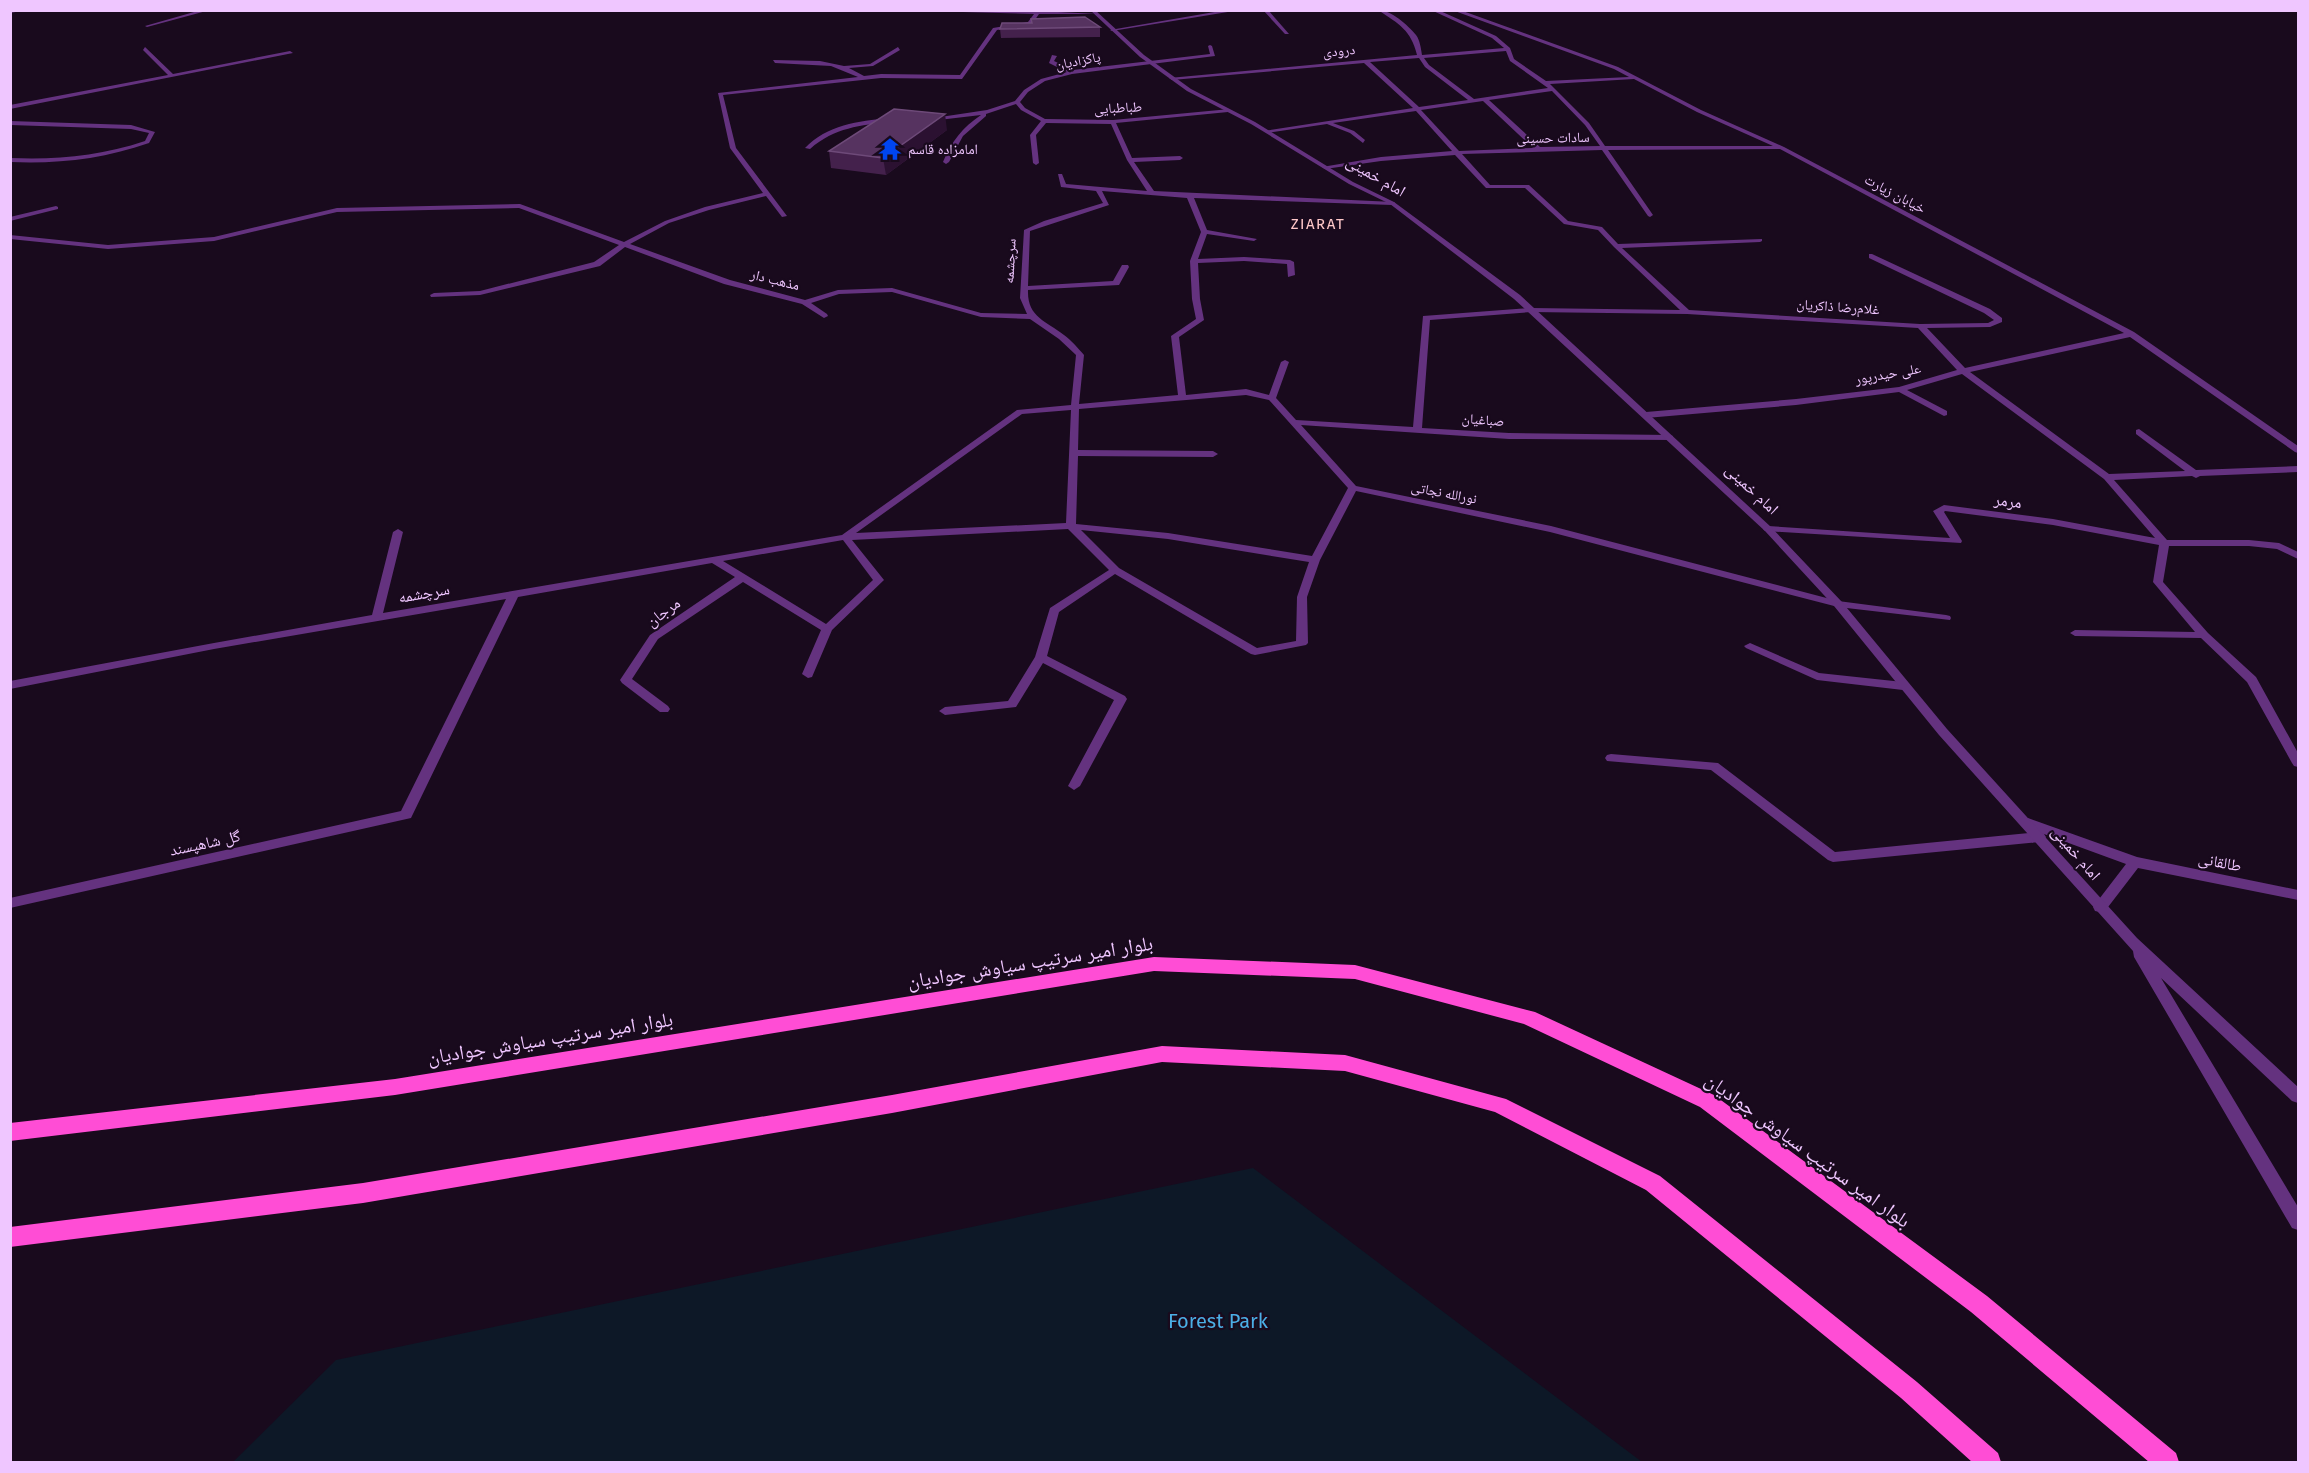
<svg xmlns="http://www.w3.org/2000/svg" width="2309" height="1473" font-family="'Fira Sans','Noto Naskh Arabic',sans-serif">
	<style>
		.green { fill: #0d1827 }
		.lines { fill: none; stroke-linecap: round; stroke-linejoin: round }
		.minor { fill: #64327f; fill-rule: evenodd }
		.tertiary { fill: #64327f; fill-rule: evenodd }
		.primary { fill: #ff4dd5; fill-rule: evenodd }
		.wall { fill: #44214c }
		.shaded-wall { fill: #2b1131 }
		.building { fill: #563360; stroke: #6e4a79; stroke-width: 1.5 }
		.labels { text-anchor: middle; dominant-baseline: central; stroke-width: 4.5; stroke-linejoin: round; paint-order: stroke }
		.far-street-label { font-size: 14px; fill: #efc6ff; stroke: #190a1d }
		.far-poi-label { font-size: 14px; fill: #efc6ff; stroke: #190a1d; text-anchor: start }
		.far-neighbourhood-label { font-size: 15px; letter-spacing: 1.5px; fill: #ffc8c9; stroke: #190a1d }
		.street-label { font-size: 16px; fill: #efc6ff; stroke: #190a1d }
		.near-street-label { font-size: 20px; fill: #efc6ff; stroke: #190a1d }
		.near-park-label { font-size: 20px; fill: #4baee5; stroke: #190a1d }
	</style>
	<rect width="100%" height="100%" fill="#190a1d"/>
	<polygon class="green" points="1253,1168 1642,1462 233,1462 336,1360"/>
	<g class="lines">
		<g class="minor">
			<polygon points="201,10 210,10 147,27 145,26"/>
			<path d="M889 10 1038 11 1098 14H1039L1032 24 997 30 962 79 881 78 723 95 736 148 787 216 782 217 766 196 709 210 669 223 630 244 730 280 805 300 838 290 892 288 981 313 1027 314 1020 298 1024 230 1044 221 1103 203 1096 191 1061 187 1058 174H1062L1066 184 1147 191 1127 160 1111 124 1046 123 1036 135 1039 163 1036 165 1033 163 1030 135 1041 121 1021 110 1016 104 986 114V116L963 136 949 162 946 164 943 162C951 142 963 127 981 115L930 121 927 119 987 110 1015 101 1024 90 1041 79 1067 72 1049 63 1052 55 1057 56 1054 61 1073 70 1210 54 1208 46 1210 45 1212 46 1215 56 1072 74 1045 81 1028 92 1020 102 1025 108 1045 119 1113 120 1230 109 1228 112 1116 123 1132 158 1180 156 1183 158 1180 160 1134 162 1154 191 1394 202 1395 203 1392 205 1194 198 1207 230 1257 239 1254 241 1207 234 1198 259 1244 257 1290 260 1294 262 1295 275 1288 277 1287 264 1244 261 1198 263 1200 299 1204 320 1179 337 1186 395 1246 389 1269 395 1281 362 1285 360 1289 362 1276 398 1296 420 1413 427 1423 316 1531 308 1680 310 1614 247 1598 230 1564 224 1525 188H1486L1455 155 1381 161 1325 169 1322 167 1381 157 1452 151 1416 111 1333 123 1354 131 1365 140 1363 143 1350 133 1327 124 1267 133 1264 131 1413 108 1364 63 1172 80 1169 78 1417 55C1411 30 1399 24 1378 10 1391 10 1408 25 1416 35 1420 40 1421 49 1422 55L1504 48 1492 38 1431 10H1438L1496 36 1510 48 1514 59 1546 81 1629 77 1614 69 1452 10H1460L1618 67 1701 110 1784 147 2134 332 2298 446V453L2295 452 2130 337 1970 372 2109 474 2185 471 2136 434V430L2139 429 2196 470 2298 466V472L2200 476 2196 478 2192 476 2114 480 2167 540H2249L2279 543 2298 552V559L2277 549 2249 546H2169L2163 582 2208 633 2256 677 2298 753V767L2294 766 2292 763 2247 682 2201 638 2075 636 2070 633 2075 630 2195 632 2153 582 2159 545 2053 525 1945 511 1944 512 1962 541 1961 543 1765 531 1763 529 1768 526 1950 538 1933 511 1944 505 2053 519 2155 538 2104 479 1962 374 1907 390 1947 411V415L1944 416 1899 392 1796 405 1646 418 1642 415 1646 412 1796 399 1899 387 1957 370 1918 328 1687 314 1531 312 1430 320 1422 428 1509 433 1670 435 1673 436V440L1509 439 1301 425 1356 486 1551 526 1838 601 1946 615 1950 616 1951 618 1950 620 1838 607 1550 532 1356 491 1320 560 1307 597 1308 643 1306 645 1255 655 1251 654 1115 574 1059 612 1047 656 1125 696 1127 699 1080 786 1074 790 1068 786 1114 700 1043 663 1016 707 945 715 939 711 945 707 1008 701 1035 657 1050 608 1109 570 1068 529 852 540 884 580 832 630 812 677 808 678 802 674 821 630 743 582 658 639 632 679 668 706 670 709 668 712H660L622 683 620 680 650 635 735 577 712 563 518 597 411 818 10 908V898L401 811 506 599 214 649 10 689V681L214 643 372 615 393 532 398 529 403 532 383 613 842 535 1017 410 1071 405 1076 355 1059 339 1030 319 981 317 892 292 839 294 811 303 827 314 828 316 824 318 802 304 724 284 625 247 600 266 480 295 431 297 430 295 434 293 480 291 594 262 619 245 519 208 337 212 214 241 108 249 10 239V235L108 245 214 237 337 208 520 204 624 242 665 221 705 207 763 193 730 148 718 93 858 77 831 66 775 63 773 60 820 61 844 66 870 64 898 47 900 50 873 66 849 68 864 76 881 74 960 75 993 28 1028 22 1034 14ZM1506 51 1510 61 1548 88 1474 99 1429 65 1424 58ZM1419 58 1425 67 1468 100 1419 107 1370 62ZM1634 79 1697 112 1773 146H1605L1589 123 1550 84ZM1552 91 1585 125 1600 146 1540 147 1489 100ZM1483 101 1533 148 1459 151 1421 110ZM1780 149 2124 333 1965 368 1927 328 1990 327 2002 322V318L1990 309 1872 254H1869V258L1984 313 1994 320 1988 323 1920 324 1689 310 1622 248 1760 242 1762 241V239L1618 244 1602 227 1568 221 1529 185H1490L1462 154 1602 150 1648 216 1650 217 1653 215 1608 150ZM1102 191 1187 198 1201 232 1190 261 1192 299 1196 319 1171 336 1178 395 1079 404 1084 355C1078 348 1071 340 1064 335 1046 321 1027 317 1028 290L1119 285 1129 267 1128 265H1122L1113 281 1028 286 1030 231 1109 205ZM1246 395 1269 400 1348 488 1312 556 1168 533 1076 524 1078 456 1213 457 1218 454 1213 451 1078 450 1079 409ZM1071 410 1066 523 856 533 1022 414ZM1081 530 1168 539 1309 562 1297 597 1296 641 1257 648 1119 568ZM843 540 873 580 826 624 723 561Z"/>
			<polygon points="1226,10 1240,10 1112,31 1110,30"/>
			<polygon points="1263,10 1268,10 1289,34 1285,34"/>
			<polygon points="10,11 11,10 27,10 10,13"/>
			<polygon points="145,47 173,74 290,51 293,53 10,109 10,105 168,75 143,50"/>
			<path d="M889 118 891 121C860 126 835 127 810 149L805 148C827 125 858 121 889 118Z"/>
			<path d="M10 121 131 125 155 132 149 143C103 159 59 164 10 162V158C57 160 100 156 145 141L149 133 131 129 10 125Z"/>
			<polygon points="56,206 58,207 58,209 10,221 10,217"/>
			<polygon points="1750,643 1819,673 1903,682 1909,686 1903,690 1817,680 1746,648 1744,646"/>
			<polygon points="1611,754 1718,763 1835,852 2039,832 2044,834 2023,826 2022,823 2023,820 2028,818 2137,857 2298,890 2298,900 2138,868 2105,911 2100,912 2095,911 2093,907 2126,864 2044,834 2046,837 2044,840 2039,842 1833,862 1828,860 1711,770 1607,761 1605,758 1607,755"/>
		</g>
		<polygon class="tertiary" points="1090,10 1095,10 1144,55 1191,89 1255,122 1353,182 1394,202 1520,295 1771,527 1842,602 1947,729 2137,938 2298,1087 2298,1103 2292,1101 2161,978 2298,1207 2298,1230 2292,1228 2134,957 2133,951 1939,735 1834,606 1765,531 1514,299 1390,204 1349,184 1251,124 1187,91 1140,57"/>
		<g class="primary">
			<polygon points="1154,957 1355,965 1535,1012 1714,1095 1987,1296 2176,1453 2179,1462 2149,1462 1971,1312 1700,1107 1524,1024 1355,979 1154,971 395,1095 10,1141 10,1123 395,1079"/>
			<polygon points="1162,1046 1345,1055 1506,1099 1660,1176 1917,1382 1998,1453 2001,1462 1972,1462 1901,1398 1646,1190 1495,1112 1345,1071 1162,1062 892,1113 363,1203 10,1247 10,1227 363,1183 892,1095"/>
		</g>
	</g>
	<g class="wall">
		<polygon points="1032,23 1100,27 1100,37 1001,38 1000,29"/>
		<polygon points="947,130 886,175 831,168 829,151"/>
	</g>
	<polygon class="shaded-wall" points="945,114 947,130 886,175 883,158"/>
	<g class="building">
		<polygon points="1085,17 1100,27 1000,29 1002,23 1032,23 1031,19"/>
		<polygon points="894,109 945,114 883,158 829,151"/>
	</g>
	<defs>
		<g id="temple-bare" transform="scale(1.8)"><path d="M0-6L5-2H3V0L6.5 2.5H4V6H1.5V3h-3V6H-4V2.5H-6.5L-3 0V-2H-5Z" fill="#0045f1" stroke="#190a1d" stroke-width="2.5" paint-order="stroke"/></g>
	</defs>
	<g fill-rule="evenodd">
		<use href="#temple-bare" x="890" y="149"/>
	</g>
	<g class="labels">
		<g class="far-street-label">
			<text transform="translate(1339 51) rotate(-5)">درودی</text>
			<text transform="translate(1078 61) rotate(-11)">پاکزادیان</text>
			<text transform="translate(1118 108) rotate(-3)">طباطبایی</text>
			<text transform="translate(1553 138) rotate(-1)">سادات حسینی</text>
			<text transform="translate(1895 194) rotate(28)">خیابان زیارت</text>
			<text transform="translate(1010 261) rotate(-87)">سرچشمه</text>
			<text transform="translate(775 280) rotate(14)">مذهب دار</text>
			<text transform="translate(1838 307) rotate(4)">غلام‌رضا ذاکریان</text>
			<text transform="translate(1888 374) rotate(-10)">علی حیدرپور</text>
			<text transform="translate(1483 420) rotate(4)">صباغیان</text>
			<text transform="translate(1444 493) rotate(11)">نورالله نجاتی</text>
		</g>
		<g class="far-poi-label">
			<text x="908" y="149">امامزاده قاسم</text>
		</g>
		<g class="far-neighbourhood-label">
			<text x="1318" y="224">ZIARAT</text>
		</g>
		<g class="street-label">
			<text transform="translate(1376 176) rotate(30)">امام خمینی</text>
			<text transform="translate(1752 489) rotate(43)">امام خمینی</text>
			<text transform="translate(2008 501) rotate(8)">مرمر</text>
			<text transform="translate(424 593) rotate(-10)">سرچشمه</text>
			<text transform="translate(663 612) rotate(-36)">مرجان</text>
			<text transform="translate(205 843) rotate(-12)">گل شاهپسند</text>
			<text transform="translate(2076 853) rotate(49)">امام خمینی</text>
			<text transform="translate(2220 862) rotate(11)">طالقانی</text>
		</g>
		<g class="near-street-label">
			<text transform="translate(1030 962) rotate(-9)">بلوار امیر سرتیپ سیاوش جوادیان</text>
			<text transform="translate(550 1038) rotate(-9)">بلوار امیر سرتیپ سیاوش جوادیان</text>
			<text transform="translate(1808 1150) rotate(36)">بلوار امیر سرتیپ سیاوش جوادیان</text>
		</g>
		<g class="near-park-label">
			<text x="1218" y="1321">Forest Park</text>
		</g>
	</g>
	<rect width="2309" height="1473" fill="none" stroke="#efc6ff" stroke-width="24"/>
</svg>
